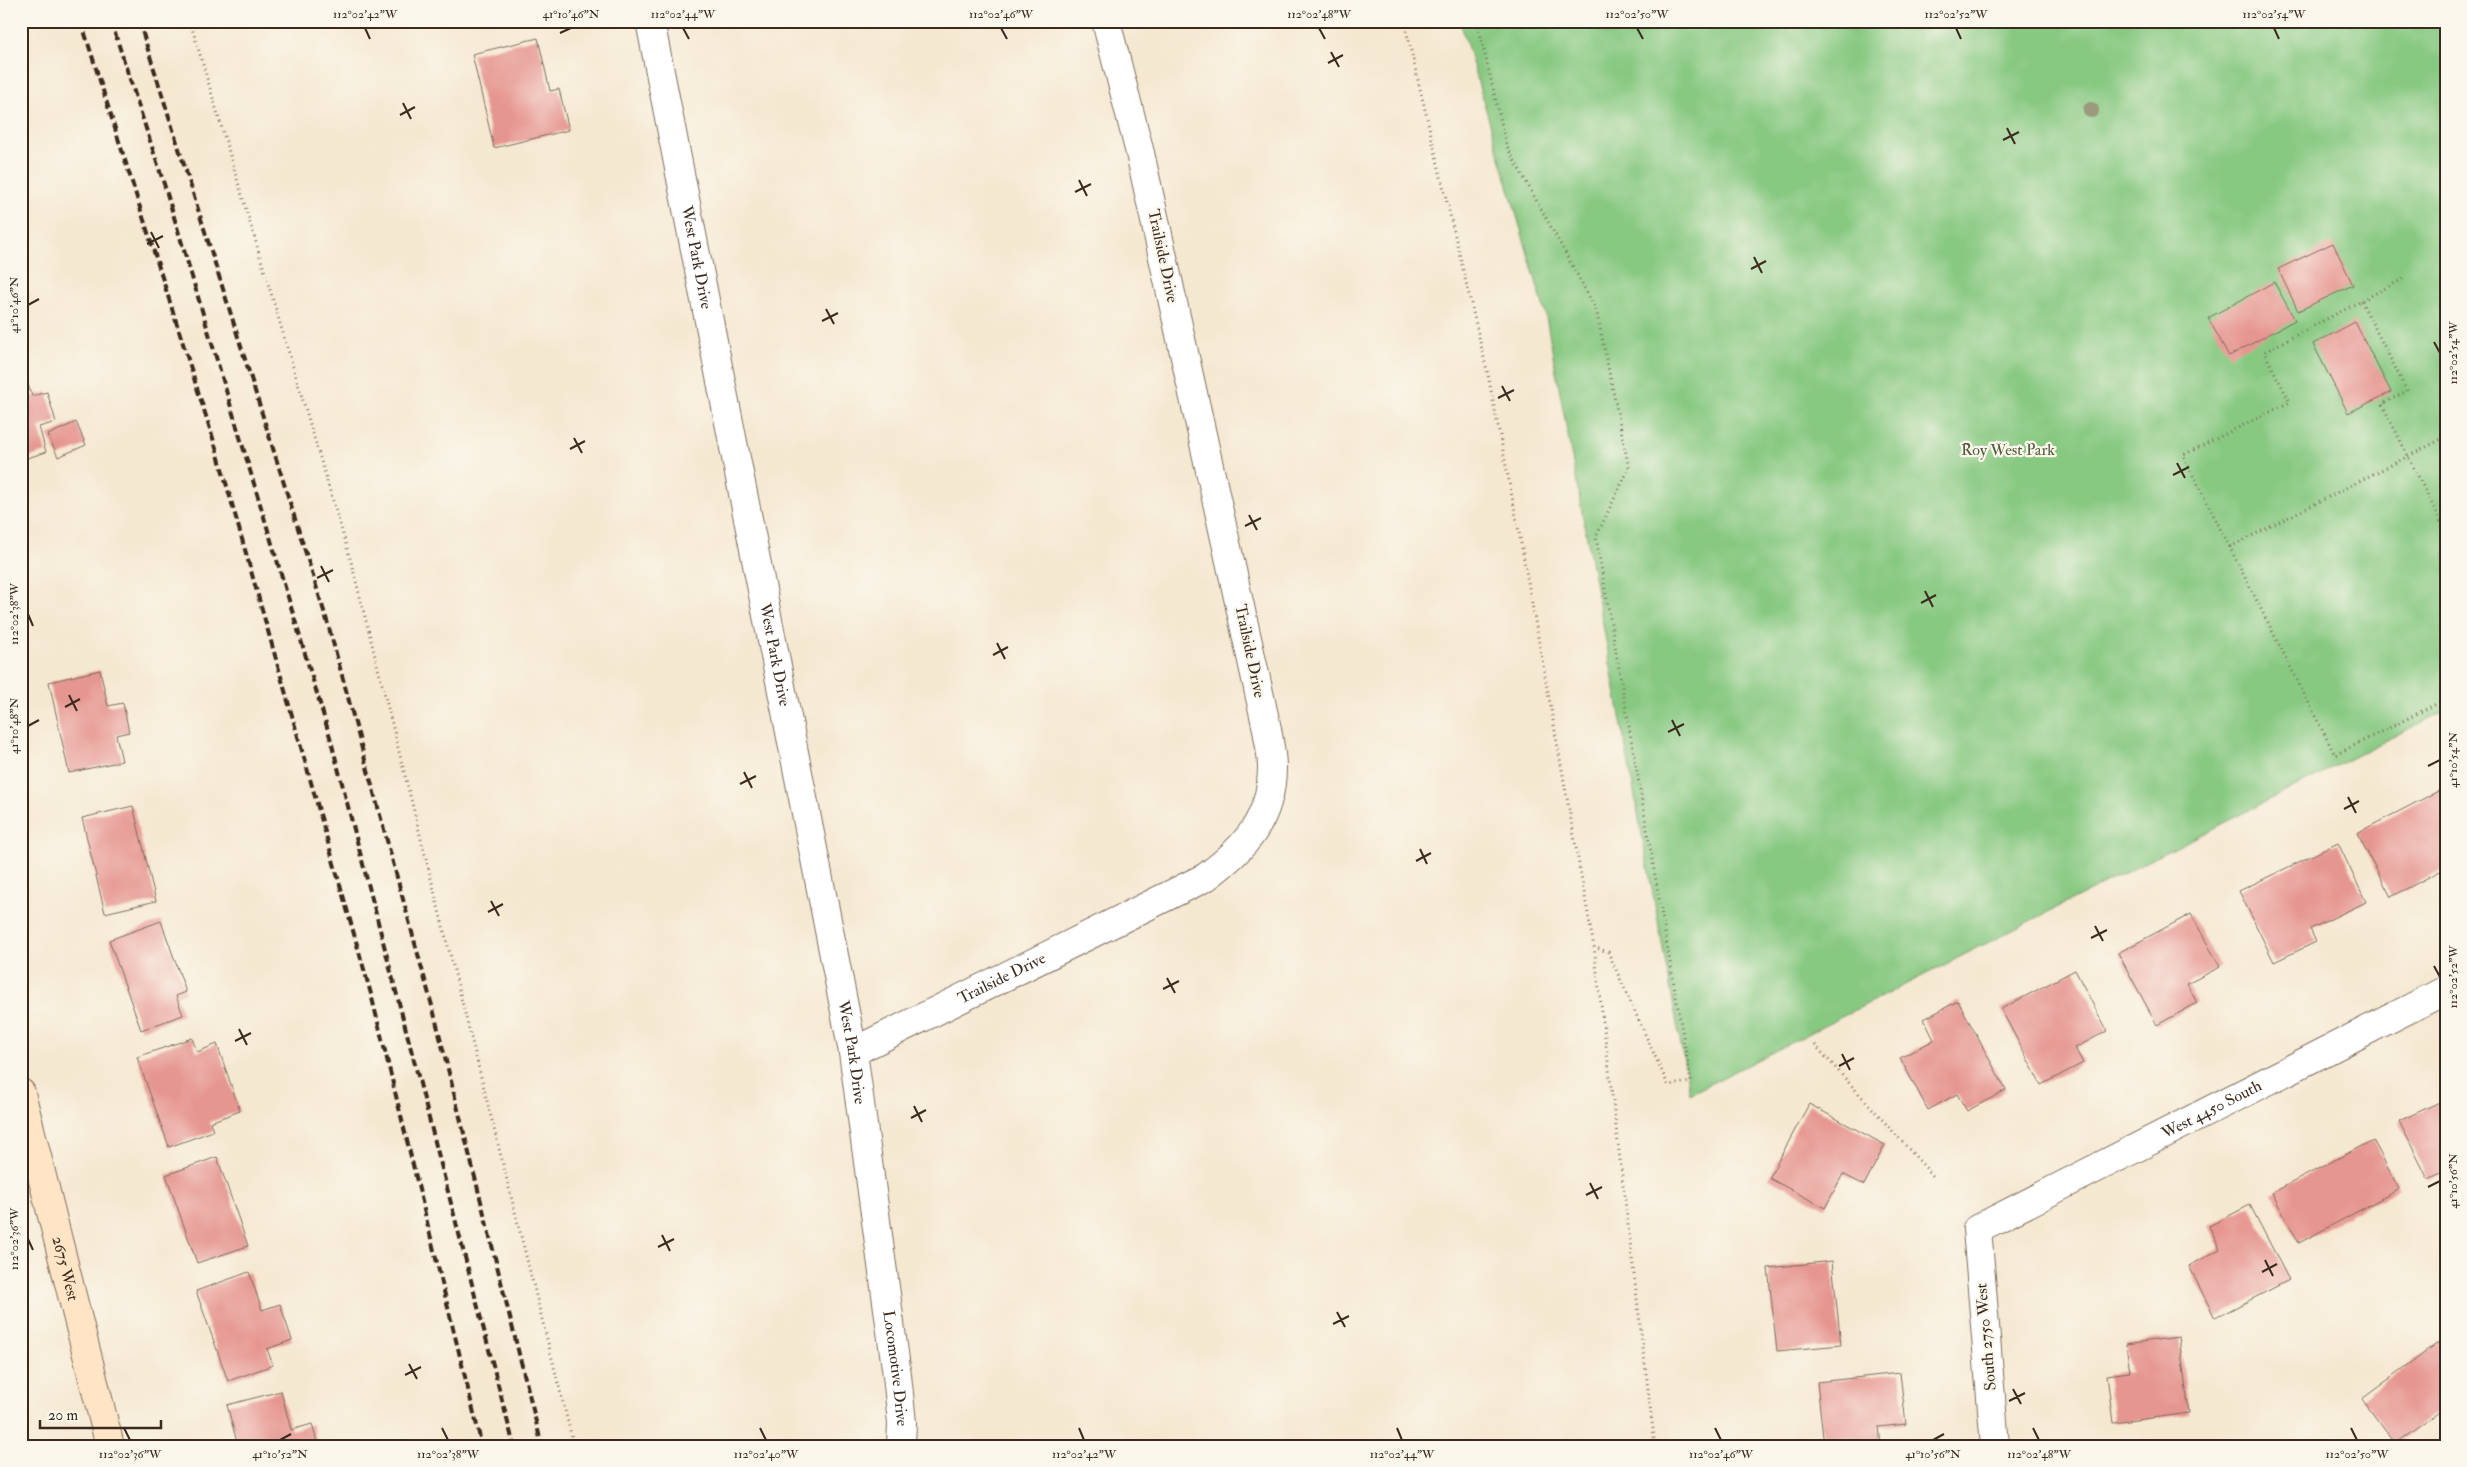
<svg xmlns="http://www.w3.org/2000/svg" width="2467" height="1467" font-family="'IM FELL Double Pica',serif">
	<style>
		.green { fill: #88c982; stroke: #627a50 }
		.building { fill: #e69691 }
		.lines { fill: none; stroke-linecap: round; stroke-linejoin: round }
		.street-casing { stroke: #7c6c5d; stroke-width: 30 }
		.secondary-casing { stroke: #7c6c5d; stroke-width: 30 }
		.path { stroke: #7c6c5d; stroke-width: 3; stroke-dasharray: 1 4; stroke-linecap: butt }
		.street { stroke: #fff; stroke-width: 28 }
		.secondary { stroke: #ffe4c6; stroke-width: 28 }
		.rail { stroke: #3b2a1e; stroke-width: 4; stroke-dasharray: 8 4; stroke-linecap: butt }
		.tree { fill: #9b9a7f }
		.ticks { fill: none; stroke: #3b2a1e; stroke-width: 2 }
		.labels { text-anchor: middle; dominant-baseline: central; stroke-width: 4.5; stroke-linejoin: round; paint-order: stroke }
		.street-label { font-size: 16px; fill: #3b2a1e; stroke: #fbf7ec }
		.park-label { font-size: 16px; fill: #525a3c; stroke: #fbf7ec }
		.neatline { fill: none; stroke: #3b2a1e; stroke-width: 2 }
		.ticks-label { font-size: 12px; text-anchor: middle; fill: #3b2a1e }
	</style>
	<rect width="100%" height="100%" fill="#fbf7ec"/>
	<filter id="ink" filterUnits="userSpaceOnUse"><feTurbulence type="fractalNoise" baseFrequency=".02" numOctaves="2"/><feDisplacementMap in="SourceGraphic" scale="10" xChannelSelector="R" yChannelSelector="G"/><feConvolveMatrix kernelMatrix="1 2 1 2 8 2 1 2 1" color-interpolation-filters="sRGB"/></filter>
	<filter id="wash" filterUnits="userSpaceOnUse"><feTurbulence type="fractalNoise" baseFrequency=".0096" numOctaves="4" result="noise"/><feDisplacementMap in="SourceGraphic" scale="20" xChannelSelector="R" yChannelSelector="G"/><feGaussianBlur stdDeviation="1.12" result="paint"/><feColorMatrix in="noise" values="0 0 0 0 0 0 0 0 0 0 0 0 0 0 0 0 0 1.4 0 .05"/><feComposite in="paint" operator="in"/></filter>
	<g filter="url(#wash)">
		<rect width="100%" height="100%" fill="#f5e8d1"/>
		<polygon class="green" points="1460,21 2446,21 2446,710 1690,1094 1545,312"/>
		<g id="blocks">
			<g class="building">
				<polygon points="538,38 550,91 559,89 569,130 494,148 472,54"/>
				<polygon points="2333,243 2353,285 2298,311 2278,269"/>
				<polygon points="21,272 29,297 21,299"/>
				<polygon points="2274,282 2295,320 2229,356 2208,318"/>
				<polygon points="2355,322 2391,392 2348,413 2313,344"/>
				<polygon points="21,364 32,396 47,392 56,422 39,427 46,452 21,460"/>
				<polygon points="76,422 86,445 58,457 48,435"/>
				<polygon points="100,670 108,706 123,703 129,732 116,735 122,761 69,773 49,682"/>
				<polygon points="2446,787 2446,868 2391,897 2357,833"/>
				<polygon points="133,806 156,901 105,913 82,818"/>
				<polygon points="2338,843 2366,902 2310,929 2316,942 2274,962 2239,891"/>
				<polygon points="2191,914 2220,967 2187,984 2197,1003 2157,1025 2118,953"/>
				<polygon points="161,921 186,992 176,996 183,1015 141,1030 109,940"/>
				<polygon points="2075,970 2107,1031 2075,1048 2083,1063 2041,1085 2001,1009"/>
				<polygon points="1958,1001 2006,1090 1967,1111 1957,1094 1928,1110 1900,1058 1934,1040 1924,1019"/>
				<polygon points="192,1038 197,1052 217,1044 240,1111 210,1122 213,1131 169,1147 137,1057"/>
				<polygon points="2446,1099 2446,1171 2428,1179 2399,1121"/>
				<polygon points="1809,1104 1885,1145 1864,1185 1843,1174 1825,1208 1769,1178"/>
				<polygon points="2373,1140 2399,1189 2299,1243 2272,1193"/>
				<polygon points="217,1157 248,1246 197,1263 166,1175"/>
				<polygon points="2250,1205 2289,1280 2215,1318 2189,1266 2220,1249 2209,1226"/>
				<polygon points="1832,1261 1841,1345 1777,1351 1768,1268"/>
				<polygon points="249,1272 262,1310 280,1304 292,1340 267,1349 273,1365 228,1381 196,1291"/>
				<polygon points="2179,1337 2189,1413 2113,1423 2107,1375 2130,1372 2126,1344"/>
				<polygon points="2446,1337 2446,1407 2395,1444 2362,1399"/>
				<polygon points="1900,1373 1906,1424 1879,1427 1881,1446 1824,1446 1817,1382"/>
				<polygon points="281,1391 291,1430 312,1424 318,1446 238,1446 227,1405"/>
			</g>
		</g>
	</g>
	<g filter="url(#ink)">
		<use href="#blocks" fill-opacity="0" stroke="#7c6c5d" stroke-width="1"/>
		<g class="lines">
			<g class="street-casing">
				<g id="street">
					<path id="s1" d="M650 21 853 1052 897 1375 902 1423 901 1446"/>
					<path id="s2" d="M853 1052 1206 877C1245 848 1272 819 1272 767 1272 755 1269 742 1267 729L1140 153 1106 21"/>
					<path id="s3" d="M1995 1446 1977 1229 2446 990"/>
				</g>
			</g>
			<g class="secondary-casing">
				<g id="secondary">
					<path id="s4" d="M21 1093 110 1446"/>
				</g>
			</g>
			<g class="path">
				<polyline points="190,21 352,565 574,1446"/>
				<polyline points="1404,21 1488,375 1519,532 1594,947 1655,1446"/>
				<polyline points="1477,21 1507,147 1596,309 1629,468 1596,537 1691,1082 1668,1085 1608,952 1594,947"/>
				<polyline points="2403,279 2264,352 2290,402 2183,455 2335,755 2446,699"/>
				<polyline points="2361,301 2407,391 2382,404 2446,532"/>
				<polyline points="2230,547 2446,437"/>
				<polyline points="1815,1045 1933,1176"/>
			</g>
			<use href="#street" class="street"/>
			<use href="#secondary" class="secondary"/>
			<g class="rail">
				<polyline points="81,21 217,451 371,994 482,1446"/>
				<polyline points="111,21 165,187 330,737 514,1446"/>
				<polyline points="139,21 328,624 434,1013 542,1446"/>
			</g>
		</g>
		<circle class="tree" cx="2091" cy="110" r="8"/>
	</g>
	<path class="ticks" d="M365 28 370 39M683 28 689 39M1001 28 1007 39M1319 28 1325 39M1637 28 1643 39M1956 28 1961 39M2274 28 2279 39M560 33 571 28M1331 52 1339 67M1328 63 1343 55M403 103 411 119M400 115 415 107M2007 128 2015 144M2003 140 2019 132M1079 180 1087 196M1075 192 1091 184M151 232 159 248M147 244 163 236M1754 257 1762 273M1751 269 1766 261M28 305 39 299M826 309 834 324M822 321 838 313M2434 342 2440 353M1502 386 1510 401M1498 398 1514 390M574 438 582 453M570 449 585 441M2177 463 2185 478M2173 475 2189 467M1249 515 1257 530M1245 526 1261 518M321 566 329 582M317 578 333 570M1925 591 1933 607M1921 603 1936 595M28 614 33 626M997 643 1005 659M993 655 1008 647M69 695 77 711M65 707 80 699M1672 720 1680 736M28 726 39 720M1668 732 1684 724M2428 766 2440 760M744 772 752 788M740 784 756 776M2348 797 2356 813M2344 809 2359 801M1420 849 1427 864M1416 861 1431 853M491 901 499 916M488 912 503 904M2095 926 2103 941M2091 938 2107 930M2434 966 2440 977M1167 978 1175 993M1163 989 1179 981M239 1029 247 1045M235 1041 251 1033M1842 1054 1850 1070M1839 1066 1854 1058M914 1106 922 1122M911 1118 926 1110M1590 1183 1598 1199M2428 1187 2440 1181M1586 1195 1602 1187M662 1235 670 1251M28 1239 33 1250M658 1247 674 1239M2265 1260 2273 1276M2262 1272 2277 1264M1337 1312 1345 1327M1333 1324 1349 1316M409 1364 417 1379M405 1375 421 1367M2013 1389 2021 1404M2009 1401 2025 1393M124 1428 130 1440M442 1428 448 1440M760 1428 766 1440M1079 1428 1084 1440M1397 1428 1402 1440M1715 1428 1721 1440M2033 1428 2039 1440M2351 1428 2357 1440M280 1440 291 1434M1933 1440 1944 1434"/>
	<g class="labels">
		<g class="street-label">
			<text transform="translate(1163 256) rotate(78)">Trailside Drive</text>
			<text stroke="none"><textPath href="#s1" startOffset="241">West Park Drive</textPath></text>
			<text transform="translate(1250 651) rotate(78)">Trailside Drive</text>
			<text stroke="none"><textPath href="#s1" startOffset="646">West Park Drive</textPath></text>
			<text stroke="none"><textPath href="#s2" startOffset="166">Trailside Drive</textPath></text>
			<text stroke="none"><textPath href="#s1" startOffset="1051">West Park Drive</textPath></text>
			<text stroke="none"><textPath href="#s3" startOffset="481">West 4450 South</textPath></text>
			<text stroke="none"><textPath href="#s4" startOffset="181">2675 West</textPath></text>
			<text transform="translate(1986 1337) rotate(-95)">South 2750 West</text>
			<text stroke="none"><textPath href="#s1" startOffset="1370">Locomotive Drive</textPath></text>
		</g>
		<g class="park-label">
			<text x="2008" y="450">Roy West Park</text>
		</g>
	</g>
	<rect width="2467" height="1467" fill="none" stroke="#fbf7ec" stroke-width="55"/>
	<path d="M40 1420v8h121v-8" fill="none" stroke="#3b2a1e" stroke-width="2.5"/>
	<text x="48" y="1420" font-size="15" fill="#3b2a1e" stroke="#fbf7ec" stroke-width="4" paint-order="stroke">20 m</text>
	<rect x="28" y="28" width="2412" height="1412" class="neatline"/>
	<g class="ticks-label">
		<text x="365" y="18">112°02'42"W</text>
		<text x="571" y="18">41°10'46"N</text>
		<text x="683" y="18">112°02'44"W</text>
		<text x="1001" y="18">112°02'46"W</text>
		<text x="1319" y="18">112°02'48"W</text>
		<text x="1637" y="18">112°02'50"W</text>
		<text x="1956" y="18">112°02'52"W</text>
		<text x="2274" y="18">112°02'54"W</text>
		<text transform="translate(14 305) rotate(-90)" y="4">41°10'46"N</text>
		<text transform="translate(2453 353) rotate(-90)" y="4">112°02'54"W</text>
		<text transform="translate(14 614) rotate(-90)" y="4">112°02'38"W</text>
		<text transform="translate(14 726) rotate(-90)" y="4">41°10'48"N</text>
		<text transform="translate(2453 760) rotate(-90)" y="4">41°10'54"N</text>
		<text transform="translate(2453 977) rotate(-90)" y="4">112°02'52"W</text>
		<text transform="translate(2453 1181) rotate(-90)" y="4">41°10'56"N</text>
		<text transform="translate(14 1239) rotate(-90)" y="4">112°02'36"W</text>
		<text x="130" y="1458">112°02'36"W</text>
		<text x="280" y="1458">41°10'52"N</text>
		<text x="448" y="1458">112°02'38"W</text>
		<text x="766" y="1458">112°02'40"W</text>
		<text x="1084" y="1458">112°02'42"W</text>
		<text x="1402" y="1458">112°02'44"W</text>
		<text x="1721" y="1458">112°02'46"W</text>
		<text x="1933" y="1458">41°10'56"N</text>
		<text x="2039" y="1458">112°02'48"W</text>
		<text x="2357" y="1458">112°02'50"W</text>
	</g>
</svg>
